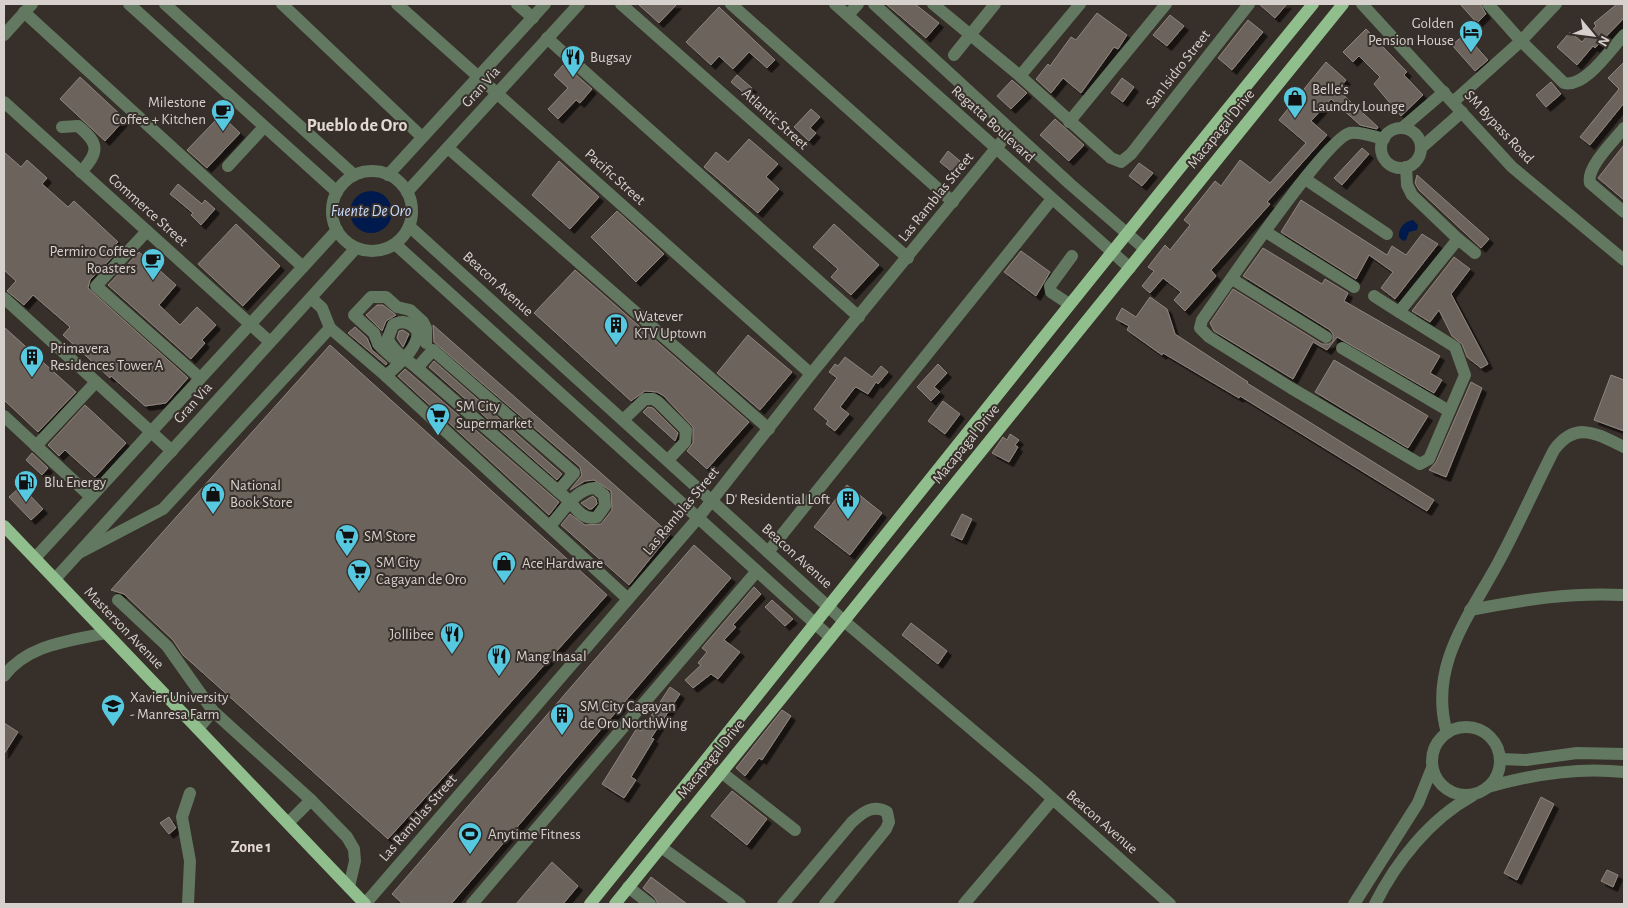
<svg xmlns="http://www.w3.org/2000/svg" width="1628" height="908" font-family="'Alegreya Sans',sans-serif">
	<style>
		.water { fill: #001a4d }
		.building { fill: #6d635d; stroke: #8f857e; filter: url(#shadow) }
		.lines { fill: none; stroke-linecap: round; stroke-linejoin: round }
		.minor { stroke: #627860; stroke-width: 12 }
		.major { stroke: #90be8c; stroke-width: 12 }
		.labels { text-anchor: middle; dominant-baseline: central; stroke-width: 4; stroke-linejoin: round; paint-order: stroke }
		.poi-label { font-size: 15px; fill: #d7d1ce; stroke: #372f2a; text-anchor: start }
		.street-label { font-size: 15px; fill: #d7d1ce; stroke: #372f2a }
		.water-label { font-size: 16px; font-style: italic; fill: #c8ddff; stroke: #372f2a }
		.neighbourhood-label { font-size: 16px; font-weight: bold; fill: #e4d9d2; stroke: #372f2a }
		.quarter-label { font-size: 18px; font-weight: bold; fill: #e4d9d2; stroke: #372f2a }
	</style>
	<defs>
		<filter id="shadow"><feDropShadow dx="4.5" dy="4.5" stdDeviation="0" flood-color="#0009"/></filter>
	</defs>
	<rect width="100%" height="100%" fill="#372f2a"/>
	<g class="water">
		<circle cx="371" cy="212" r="21"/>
		<path d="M1413 220 1418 225 1417 230 1409 232 1406 240 1403 241 1399 237C1398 228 1405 221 1413 220Z"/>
	</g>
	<g class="building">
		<polygon points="638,4 677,4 659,23"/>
		<polygon points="886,4 915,4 939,23 926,38"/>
		<polygon points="1259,4 1287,4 1275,18"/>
		<polygon points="1460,4 1480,4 1486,14 1477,23"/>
		<polygon points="1617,4 1624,4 1624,18 1595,48 1593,46 1577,65 1557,47 1570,32 1582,42 1596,26 1594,23"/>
		<polygon points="719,7 775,60 767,68 749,52 733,69 719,56 711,65 686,42"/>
		<polygon points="1097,13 1127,35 1118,49 1114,47 1081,93 1063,78 1051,93 1036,79 1048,64 1050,66 1071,37 1076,40"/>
		<polygon points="1170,15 1184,26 1167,46 1153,35"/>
		<polygon points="1248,20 1263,32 1232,70 1218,58"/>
		<polygon points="1366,29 1407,72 1404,75 1423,95 1401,116 1374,84 1380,77 1359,56 1353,62 1343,52"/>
		<polygon points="1465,34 1488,60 1475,71 1452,45"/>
		<polygon points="1326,62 1346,80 1338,90 1378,127 1377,129 1360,125 1331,99 1311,121 1327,135 1267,202 1270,204 1211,270 1216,276 1185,311 1174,300 1181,292 1163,278 1150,293 1142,286 1154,271 1148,267 1165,245 1170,250 1190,225 1184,220 1215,181 1221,186 1240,160 1270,183 1306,143 1279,120"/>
		<polygon points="1624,62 1624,103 1590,145 1580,137 1619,89 1608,78"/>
		<polygon points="564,64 592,89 580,103 576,100 558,119 548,109 568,88 554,75"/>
		<polygon points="737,75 752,88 746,95 731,82"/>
		<polygon points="80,77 125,119 105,141 60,99"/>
		<polygon points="1122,78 1134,87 1123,102 1111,93"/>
		<polygon points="1012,80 1027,93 1011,109 997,96"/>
		<polygon points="1551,82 1561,94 1546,107 1536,95"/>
		<polygon points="811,109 820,117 810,128 816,133 809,141 794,127"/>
		<polygon points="224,118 240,133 207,168 187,150 216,120 219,123"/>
		<polygon points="1055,119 1084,145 1069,161 1040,135"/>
		<polygon points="749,139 778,164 766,177 779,189 758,213 704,167 716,152 728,162"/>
		<polygon points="1624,145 1624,200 1598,178"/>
		<polygon points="1362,148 1369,154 1342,185 1334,178"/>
		<polygon points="948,151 960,161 952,172 940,162"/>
		<polygon points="4,152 21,167 27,160 47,178 42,184 68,207 74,201 118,242 114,246 119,250 90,280 88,288 188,378 166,403 145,406 111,376 110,378 63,335 70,327 33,295 24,305 7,291 16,281 4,270"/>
		<polygon points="559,161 599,197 570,229 532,195"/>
		<polygon points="1139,163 1153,173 1142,186 1129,176"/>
		<polygon points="1417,175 1489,239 1481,248 1419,190 1415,183"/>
		<polygon points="178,184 202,204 205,200 215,209 201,225 191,215 193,213 170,194"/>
		<polygon points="1301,200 1387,255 1392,246 1406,255 1422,234 1438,244 1395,299 1381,288 1393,272 1369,255 1356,279 1281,232"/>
		<polygon points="617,211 664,254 636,282 591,237"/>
		<polygon points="236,224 280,266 243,306 198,264"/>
		<polygon points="834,224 879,265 851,295 831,277 838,269 813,247"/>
		<polygon points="1263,248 1322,284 1325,279 1348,293 1344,301 1440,356 1430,373 1442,380 1434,393 1337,337 1327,350 1313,342 1293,379 1214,331 1210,323 1233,289 1322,344 1329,344 1333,341 1333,334 1330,330 1243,276"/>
		<polygon points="1021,251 1050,272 1036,296 1004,272"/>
		<polygon points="139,252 176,285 159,305 180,325 197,307 216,325 202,340 205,343 191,359 108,285"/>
		<polygon points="1454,257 1470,269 1451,294 1488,364 1481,368 1467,357 1462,344 1452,336 1439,310 1430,322 1412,311"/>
		<polygon points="575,270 749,422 707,469 687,451 693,443 693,427 664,396 657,392 645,391 631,401 534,313"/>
		<polygon points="1150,297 1167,309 1175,334 1248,382 1247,383 1434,500 1427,511 1240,396 1239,398 1163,353 1162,355 1127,330 1129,326 1116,319 1122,308 1136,317"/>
		<polygon points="377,305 383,305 396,315 386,321 382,331 366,315"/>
		<polygon points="433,325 670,534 629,585 561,525 570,514 585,525 601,524 612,510 611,491 594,480 585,481 570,490 582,475 580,467 434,342"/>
		<polygon points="4,327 76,392 38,432 4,400"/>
		<polygon points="355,327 367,338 372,350 387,363 386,365 348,333"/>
		<polygon points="403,330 409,334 403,347 397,338 399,331"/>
		<polygon points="748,335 792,372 760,410 717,373"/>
		<polygon points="330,345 607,595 388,839 183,655 173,640 124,594 111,590"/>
		<polygon points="845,357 872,377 881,366 888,372 878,384 876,382 868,394 856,387 853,390 840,407 849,414 835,431 826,424 828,421 814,409 837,378 829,372 835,364 838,366"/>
		<polygon points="1334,360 1428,416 1408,448 1315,392"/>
		<polygon points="434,361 562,474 557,480 429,367"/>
		<polygon points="938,364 947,373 934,387 940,392 931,401 917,387"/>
		<polygon points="405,369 559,502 549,515 398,376"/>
		<polygon points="1611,375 1624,380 1624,431 1594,420"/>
		<polygon points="1471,382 1482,388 1446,477 1429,470 1436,462"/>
		<polygon points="943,401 960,414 945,434 928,421"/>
		<polygon points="85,405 126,443 95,477 65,450 59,456 48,445"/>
		<polygon points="648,407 653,408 678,433 675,441 643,412"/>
		<polygon points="1010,434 1019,440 1015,445 1018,447 1009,462 992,453 1003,437 1007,440"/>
		<polygon points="32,453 48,468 42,475 26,460"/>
		<polygon points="847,485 882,513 850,555 814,527"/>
		<polygon points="21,486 43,509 31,520 9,497"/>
		<polygon points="593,496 596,499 597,504 592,509 589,509 581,503"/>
		<polygon points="962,514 972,519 962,540 951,535"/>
		<polygon points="694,545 731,578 451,904 403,904 392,894"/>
		<polygon points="754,587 761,594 733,625 736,627 724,640 740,652 718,679 711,674 693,688 685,680 701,665 698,663 707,652 702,648"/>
		<polygon points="772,600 793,619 785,626 765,607"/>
		<polygon points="911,623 947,651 938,664 902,635"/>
		<polygon points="670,687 680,694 651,738 654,739 631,777 636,780 624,798 602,784 637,728 641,731"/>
		<polygon points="782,710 791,716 762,760 759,758 745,776 736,768"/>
		<polygon points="4,723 18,732 4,754"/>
		<polygon points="732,791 767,819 747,845 711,816"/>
		<polygon points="1541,797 1554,804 1517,880 1504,873"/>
		<polygon points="169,817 176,828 169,834 160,823"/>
		<polygon points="552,862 578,886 563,904 516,904"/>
		<polygon points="1607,870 1618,875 1613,887 1601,881"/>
		<polygon points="651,877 687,904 658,904 655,898 643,888"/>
	</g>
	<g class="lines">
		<g class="minor">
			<polyline points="129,4 337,192"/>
			<polyline points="165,4 354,175"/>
			<polyline points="282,4 422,137"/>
			<polyline points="397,4 811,374"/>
			<polyline points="517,4 533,18"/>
			<polyline points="621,4 908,258"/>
			<polyline points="731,4 953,202"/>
			<polyline points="835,4 1130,268"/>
			<polyline points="874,4 1070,184 1145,249"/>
			<polyline points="933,4 1020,76 1111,158 1121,162 1131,154 1249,4"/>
			<polyline points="1362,4 1512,167 1624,260"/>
			<path d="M1488 4 1521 41 1564 83C1585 88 1610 50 1624 35"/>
			<polyline points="24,12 303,267"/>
			<polyline points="848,15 858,4"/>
			<polyline points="4,35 32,4"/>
			<polyline points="547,38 859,317"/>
			<polyline points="954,55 995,4"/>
			<polyline points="1020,76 1080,4"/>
			<polyline points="4,102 270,342"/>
			<polyline points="1453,102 1521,41 1556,4"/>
			<polyline points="1069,122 1166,4"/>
			<path d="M62 127 78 126C100 144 99 152 81 172"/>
			<polyline points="1402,128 1444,92"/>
			<path d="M1624 128C1614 141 1586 167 1590 183L1624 212"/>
			<circle cx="1401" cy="148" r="20"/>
			<path d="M1384 139C1375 137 1360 131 1350 133 1326 138 1223 291 1202 320L1200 328 1209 337 1291 388 1420 464 1429 459 1465 375 1455 347 1399 312 1458 239 1412 195 1407 185 1406 167"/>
			<polyline points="448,148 769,429"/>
			<polyline points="1421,148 1462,112"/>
			<polyline points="228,166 264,127"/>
			<circle cx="372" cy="211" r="40"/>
			<polyline points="388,175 545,4"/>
			<polyline points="1305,179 1387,234"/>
			<polyline points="407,192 579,4"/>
			<polyline points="409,226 844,621 1035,783 1170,904"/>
			<polyline points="147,231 96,286 200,378"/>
			<polyline points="1266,232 1354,287"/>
			<polyline points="1458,239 1475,253"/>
			<polyline points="395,244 830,637"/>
			<polyline points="1232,279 1326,337"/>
			<polyline points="1374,296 1399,312"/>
			<polyline points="4,298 172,451"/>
			<polyline points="311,298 322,308 330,328"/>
			<polyline points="1069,304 1051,292 1050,286 1072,256"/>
			<polyline points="1342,348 1449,411"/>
			<polyline points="392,357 378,344 374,333 354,315 371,297 386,297 397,307 410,310 423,322 426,328 426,343"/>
			<polyline points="417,368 433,350 574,473 558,491"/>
			<path d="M386 376C398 364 417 350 418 332 412 323 403 319 393 325L388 338C390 350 408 360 417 368L566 498C576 507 581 521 597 517L605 506 604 495 595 488C577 487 561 514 550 526"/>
			<polyline points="4,416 90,496"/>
			<polyline points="623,420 645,399 653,399 658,402 686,430 685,442 668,460"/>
			<polyline points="36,446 96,382"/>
			<polyline points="768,552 1052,199"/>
			<polyline points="79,553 163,509 330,328 386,376 628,599"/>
			<polyline points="35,558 337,230"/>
			<polyline points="55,579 356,248"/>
			<polyline points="118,600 167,646 213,711 311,800 347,837 354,849 355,861 349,887"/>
			<path d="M1470 610C1522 600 1571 592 1624 595"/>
			<path d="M4 676C28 644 70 641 106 633"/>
			<circle cx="1466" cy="761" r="34"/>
			<polyline points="198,729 213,711"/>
			<path d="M1447 733C1428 667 1468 618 1498 563 1518 526 1535 487 1554 450 1576 420 1597 434 1624 447"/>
			<polyline points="1500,759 1526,760 1577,753 1624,754"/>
			<polyline points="721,772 795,830"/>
			<path d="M1488 787C1533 774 1578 767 1624 772"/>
			<polyline points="288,823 311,800"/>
			<polyline points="661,847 740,904"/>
			<polyline points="628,887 650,904"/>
			<polyline points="188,904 190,861 182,817 190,793"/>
			<polyline points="365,904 698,518 811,374 1011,130"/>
			<polyline points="472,904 757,571"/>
			<path d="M783 904 852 822C863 812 873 804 887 812L889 822 886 829 825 904"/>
			<polyline points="964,904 1052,800"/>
			<polyline points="1354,904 1418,803 1432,768"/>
			<path d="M1375 904C1396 862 1430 819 1472 796"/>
		</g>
		<g class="major">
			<polyline points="4,526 365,904"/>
			<path d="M590 904C832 604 1069 302 1313 4"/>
			<polyline points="615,904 1343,4"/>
		</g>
	</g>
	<defs>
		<g id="hotel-pin" transform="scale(1.25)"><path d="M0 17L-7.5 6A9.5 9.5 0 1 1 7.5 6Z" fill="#56c9e1" stroke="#372f2a"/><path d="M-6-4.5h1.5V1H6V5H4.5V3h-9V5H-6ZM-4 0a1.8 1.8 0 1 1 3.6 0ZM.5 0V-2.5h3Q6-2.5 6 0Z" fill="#111"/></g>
		<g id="restaurant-pin" transform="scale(1.25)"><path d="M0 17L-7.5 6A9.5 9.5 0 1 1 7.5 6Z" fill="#56c9e1" stroke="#372f2a"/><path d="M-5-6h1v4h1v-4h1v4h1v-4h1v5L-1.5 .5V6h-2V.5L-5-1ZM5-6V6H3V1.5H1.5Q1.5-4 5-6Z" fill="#111"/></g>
		<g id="shop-pin" transform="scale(1.25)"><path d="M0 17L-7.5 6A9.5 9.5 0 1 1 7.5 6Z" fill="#56c9e1" stroke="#372f2a"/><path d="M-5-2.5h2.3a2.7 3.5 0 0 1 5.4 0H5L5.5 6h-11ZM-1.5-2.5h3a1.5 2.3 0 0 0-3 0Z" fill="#111"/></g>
		<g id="cafe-pin" transform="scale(1.25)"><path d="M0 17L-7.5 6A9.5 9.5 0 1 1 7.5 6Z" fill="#56c9e1" stroke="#372f2a"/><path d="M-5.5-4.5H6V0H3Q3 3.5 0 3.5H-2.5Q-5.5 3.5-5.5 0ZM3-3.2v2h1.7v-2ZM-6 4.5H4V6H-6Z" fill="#111"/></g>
		<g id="building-pin" transform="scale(1.25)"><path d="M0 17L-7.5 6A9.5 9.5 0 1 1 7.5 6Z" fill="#56c9e1" stroke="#372f2a"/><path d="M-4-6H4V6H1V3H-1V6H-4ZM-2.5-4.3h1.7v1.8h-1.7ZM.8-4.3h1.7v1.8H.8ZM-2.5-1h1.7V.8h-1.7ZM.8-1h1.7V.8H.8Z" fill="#111"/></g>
		<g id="supermarket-pin" transform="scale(1.25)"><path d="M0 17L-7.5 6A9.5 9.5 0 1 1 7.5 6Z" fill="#56c9e1" stroke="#372f2a"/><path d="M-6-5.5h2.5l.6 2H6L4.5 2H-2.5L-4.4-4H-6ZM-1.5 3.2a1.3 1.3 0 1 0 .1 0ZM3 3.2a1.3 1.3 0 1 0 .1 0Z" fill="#111"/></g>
		<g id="fuel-pin" transform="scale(1.25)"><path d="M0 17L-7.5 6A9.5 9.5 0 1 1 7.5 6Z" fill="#56c9e1" stroke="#372f2a"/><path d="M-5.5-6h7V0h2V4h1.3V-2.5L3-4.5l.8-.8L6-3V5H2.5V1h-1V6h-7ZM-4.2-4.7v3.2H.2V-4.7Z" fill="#111"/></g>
		<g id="university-pin" transform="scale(1.25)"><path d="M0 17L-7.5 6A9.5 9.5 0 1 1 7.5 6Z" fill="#56c9e1" stroke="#372f2a"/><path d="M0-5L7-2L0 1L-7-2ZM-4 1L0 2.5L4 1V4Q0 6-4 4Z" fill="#111"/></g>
		<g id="stadium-pin" transform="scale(1.25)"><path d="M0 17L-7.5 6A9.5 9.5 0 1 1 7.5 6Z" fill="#56c9e1" stroke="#372f2a"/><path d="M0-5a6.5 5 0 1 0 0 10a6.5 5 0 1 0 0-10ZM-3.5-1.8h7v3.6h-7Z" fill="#111"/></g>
	</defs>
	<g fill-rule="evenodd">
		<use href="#hotel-pin" x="1471" y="32"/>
		<use href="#restaurant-pin" x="573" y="57"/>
		<use href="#shop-pin" x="1295" y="98"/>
		<use href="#cafe-pin" x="223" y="111"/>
		<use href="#cafe-pin" x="153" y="260"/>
		<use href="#building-pin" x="616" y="325"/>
		<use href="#building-pin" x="32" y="357"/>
		<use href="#supermarket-pin" x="438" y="415"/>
		<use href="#fuel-pin" x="26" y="482"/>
		<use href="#shop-pin" x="213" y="494"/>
		<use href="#building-pin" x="848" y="499"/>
		<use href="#supermarket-pin" x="347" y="536"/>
		<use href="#shop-pin" x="504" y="563"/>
		<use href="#supermarket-pin" x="359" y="571"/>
		<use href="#restaurant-pin" x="452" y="634"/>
		<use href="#restaurant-pin" x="499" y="656"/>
		<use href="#university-pin" x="113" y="706"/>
		<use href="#building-pin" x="562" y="715"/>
		<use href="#stadium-pin" x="470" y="834"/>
	</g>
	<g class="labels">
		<g class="poi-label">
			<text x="1454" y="23" text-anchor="end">Golden<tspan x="1454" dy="17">Pension House</tspan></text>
			<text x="590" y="57">Bugsay</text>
			<text x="1312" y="89">Belle's<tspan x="1312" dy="17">Laundry Lounge</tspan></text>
			<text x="206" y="102" text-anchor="end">Milestone<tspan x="206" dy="17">Coffee + Kitchen</tspan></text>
			<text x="136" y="251" text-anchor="end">Permiro Coffee<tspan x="136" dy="17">Roasters</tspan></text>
			<text x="634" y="316">Watever<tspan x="634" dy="17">KTV Uptown</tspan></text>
			<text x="50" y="348">Primavera<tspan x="50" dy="17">Residences Tower A</tspan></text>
			<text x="456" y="406">SM City<tspan x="456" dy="17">Supermarket</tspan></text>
			<text x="44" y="482">Blu Energy</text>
			<text x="230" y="485">National<tspan x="230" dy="17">Book Store</tspan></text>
			<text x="830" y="499" text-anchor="end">D' Residential Loft</text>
			<text x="364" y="536">SM Store</text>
			<text x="376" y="562">SM City<tspan x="376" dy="17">Cagayan de Oro</tspan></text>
			<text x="522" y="563">Ace Hardware</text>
			<text x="434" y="634" text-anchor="end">Jollibee</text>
			<text x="516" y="656">Mang Inasal</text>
			<text x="130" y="697">Xavier University<tspan x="130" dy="17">- Manresa Farm</tspan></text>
			<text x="580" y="706">SM City Cagayan<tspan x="580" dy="17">de Oro NorthWing</tspan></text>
			<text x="488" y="834">Anytime Fitness</text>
		</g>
		<g class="street-label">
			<text transform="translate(1178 69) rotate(-52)">San Isidro Street</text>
			<text transform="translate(481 87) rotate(-48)">Gran Via</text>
			<text transform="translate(775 119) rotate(42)">Atlantic Street</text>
			<text transform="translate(993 124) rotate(42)">Regatta Boulevard</text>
			<text transform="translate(1499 127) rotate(47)">SM Bypass Road</text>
			<text transform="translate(1221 129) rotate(-51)">Macapagal Drive</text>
			<text transform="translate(615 177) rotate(42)">Pacific Street</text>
			<text transform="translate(936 197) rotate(-51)">Las Ramblas Street</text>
			<text transform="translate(148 210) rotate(42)">Commerce Street</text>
			<text transform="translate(498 284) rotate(42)">Beacon Avenue</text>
			<text transform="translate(193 403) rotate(-48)">Gran Via</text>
			<text transform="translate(966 444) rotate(-51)">Macapagal Drive</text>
			<text transform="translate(681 511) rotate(-50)">Las Ramblas Street</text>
			<text transform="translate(797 556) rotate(42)">Beacon Avenue</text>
			<text transform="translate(124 628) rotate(46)">Masterson Avenue</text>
			<text transform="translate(711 759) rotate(-51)">Macapagal Drive</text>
			<text transform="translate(418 818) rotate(-49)">Las Ramblas Street</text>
			<text transform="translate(1102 822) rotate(41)">Beacon Avenue</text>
		</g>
		<g class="water-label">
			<text x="371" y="211">Fuente De Oro</text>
		</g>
		<g class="neighbourhood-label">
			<text x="251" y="847">Zone 1</text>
		</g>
		<g class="quarter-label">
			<text x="357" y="126">Pueblo de Oro</text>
		</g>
	</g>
	<rect width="1628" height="908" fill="none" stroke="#d7d1ce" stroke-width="10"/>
	<g transform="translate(1593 35) rotate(119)" stroke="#372f2a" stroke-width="4" paint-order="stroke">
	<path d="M0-4L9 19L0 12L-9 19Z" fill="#d7d1ce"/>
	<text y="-8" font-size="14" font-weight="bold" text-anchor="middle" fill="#d7d1ce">N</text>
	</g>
</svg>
